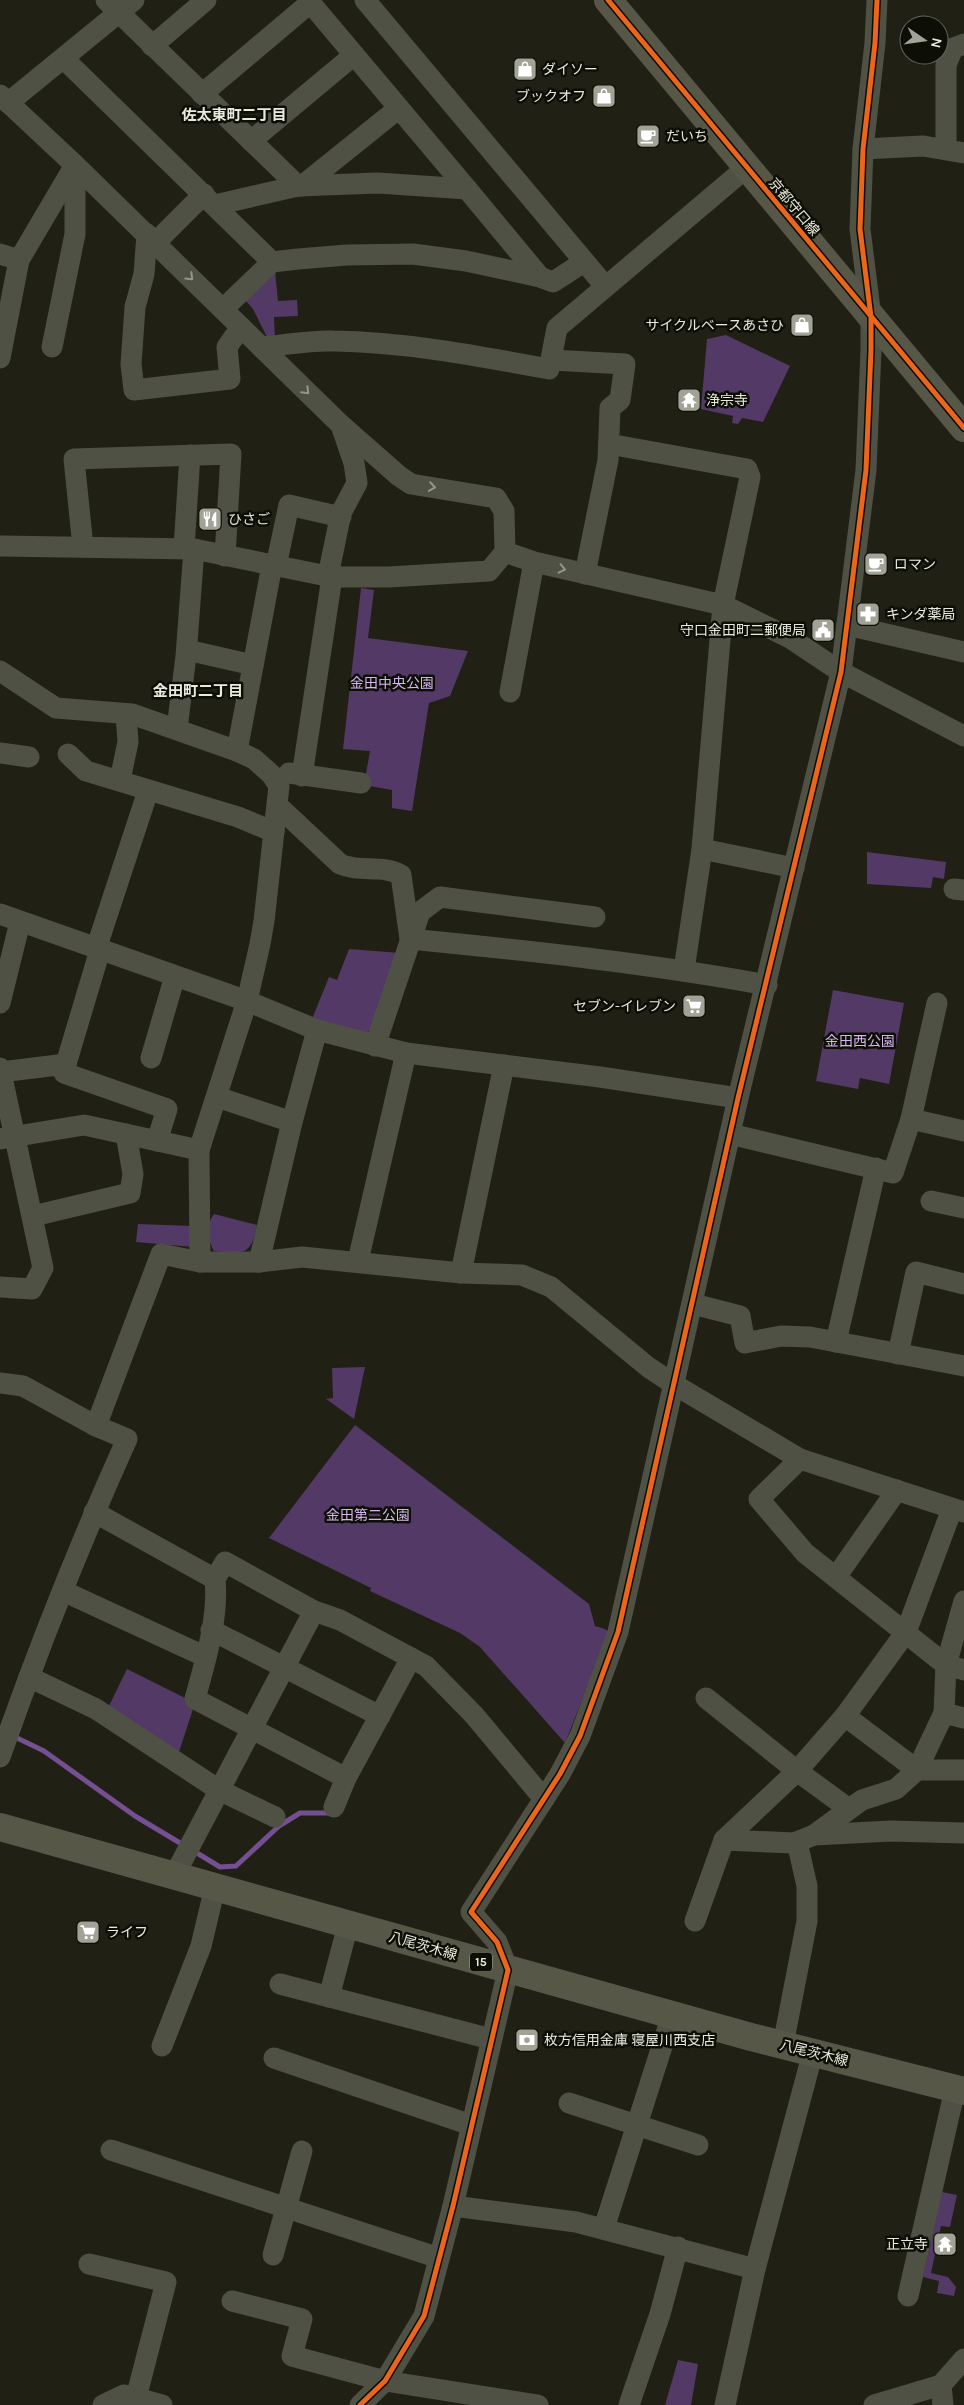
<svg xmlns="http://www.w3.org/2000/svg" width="964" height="2405" font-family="Karla,'Noto Sans JP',sans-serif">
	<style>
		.green { fill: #523966 }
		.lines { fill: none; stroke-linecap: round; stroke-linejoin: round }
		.stream { stroke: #745092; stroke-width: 5 }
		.street { stroke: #505145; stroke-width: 21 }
		.primary { stroke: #565746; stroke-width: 28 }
		.cycleway-casing { stroke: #0d0e05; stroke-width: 8 }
		.cycleway { stroke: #eb651d; stroke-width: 5 }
		.oneway { stroke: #949689 }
		.labels { text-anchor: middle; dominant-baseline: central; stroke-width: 5; stroke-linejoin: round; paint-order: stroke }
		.shield { fill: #0d0e05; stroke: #a6a89c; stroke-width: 1 }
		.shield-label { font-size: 12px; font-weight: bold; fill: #e8eadc }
		.poi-label { font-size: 14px; fill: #e8eadc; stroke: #0d0e05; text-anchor: start }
		.street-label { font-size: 14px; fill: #e8eadc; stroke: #0d0e05 }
		.park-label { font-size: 14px; fill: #d4b5f1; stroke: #0d0e05 }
		.neighbourhood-label { font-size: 15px; font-weight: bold; fill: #e8eadc; stroke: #0d0e05 }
	</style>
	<rect width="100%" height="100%" fill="#202015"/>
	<g class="green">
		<polygon points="275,271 278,301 297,300 298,316 274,317 275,339 268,339 253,309 245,300"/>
		<polygon points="726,335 790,366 763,422 742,418 738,424 732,423 733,416 701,409 707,339"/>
		<polygon points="361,588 374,590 368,638 468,651 450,696 429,703 412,811 392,808 392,790 364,785 370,751 343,749"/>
		<polygon points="867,852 946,862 944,879 933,877 931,888 867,884"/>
		<polygon points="349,949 400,953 373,1028 362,1036 312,1019 329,977 337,980"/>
		<polygon points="833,990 904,1003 889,1084 860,1078 858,1089 816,1081"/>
		<path d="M214 1214 257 1225C251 1256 244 1254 214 1251 208 1241 206 1223 214 1214Z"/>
		<polygon points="138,1224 192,1226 193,1247 136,1242"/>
		<polygon points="365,1367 354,1419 326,1399 333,1398 332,1368"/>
		<polygon points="355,1425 589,1604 595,1626 605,1629 609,1632 565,1743 480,1647 460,1633 370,1591 371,1588 269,1538"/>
		<polygon points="127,1669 195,1703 177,1758 106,1712"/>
		<polygon points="942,2192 957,2195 950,2227 941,2226 931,2273 948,2277 956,2287 954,2296 937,2293 939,2281 923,2277"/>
		<polygon points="678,2360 698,2364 691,2405 665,2405"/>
	</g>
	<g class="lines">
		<g class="stream">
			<polyline points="13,1736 44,1751 135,1816 185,1846"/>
			<polyline points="192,1850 220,1867 236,1866 279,1826 300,1813 332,1813"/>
		</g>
		<g class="street">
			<polyline points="106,0 298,186"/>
			<polyline points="365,0 605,286"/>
			<polyline points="152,46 206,0"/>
			<polyline points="63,58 272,262"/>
			<polyline points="202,94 310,3"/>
			<polyline points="0,95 75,165 341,425 399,476 411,484 496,498 504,511 505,552 534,562 723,605 790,638 841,672 964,736"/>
			<polyline points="8,103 134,0"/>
			<polyline points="251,141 354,55"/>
			<polyline points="863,149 923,146 964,153"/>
			<polyline points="946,149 946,65 953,48 964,44"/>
			<polyline points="302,186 399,108"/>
			<polyline points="467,189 540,277 553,282 584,262"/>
			<polyline points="215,205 298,186 378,183 467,189 308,0"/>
			<polyline points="147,234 144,274 135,307 131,364 134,390 230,379 227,347 241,327"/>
			<polyline points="155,243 204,194"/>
			<polyline points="0,254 19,260"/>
			<polyline points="223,309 272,262 298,259 347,255 413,254 466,261 540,277"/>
			<polyline points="52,347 75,234 75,166"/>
			<path d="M261 347C285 345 310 340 333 341 406 342 478 356 549 369L557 328 746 168"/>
			<polyline points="0,358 19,260 75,165"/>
			<polyline points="551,360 625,364 620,400 610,408 608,460 585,574"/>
			<polyline points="609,444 747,469 750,477 723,605 702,849 684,970"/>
			<polyline points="0,546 194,549 332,577 389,577 489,571 505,552"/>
			<polyline points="83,547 74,459 231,454 225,556"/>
			<polyline points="184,548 190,455"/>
			<polyline points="276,566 289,505 341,517"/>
			<polyline points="328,576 341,513 357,483 354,463 342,428"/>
			<polyline points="847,625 964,652"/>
			<polyline points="187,650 253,665"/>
			<polyline points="0,671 56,708 132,714 237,751 254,759 272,775 279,786 264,921 260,944 247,1001 199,1150 200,1262 259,1262 302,1257 461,1273 522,1275 551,1287 648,1367 675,1385 800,1459 964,1512"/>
			<polyline points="510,692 534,562"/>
			<polyline points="177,729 186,656 194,549"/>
			<polyline points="237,751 272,565"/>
			<polyline points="0,753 29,757"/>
			<polyline points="68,754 86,771 238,817 274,832"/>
			<polyline points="289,773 361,783"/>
			<polyline points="302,776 332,577"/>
			<polyline points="120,780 128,742 126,714"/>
			<path d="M277 805 340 864C360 873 383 864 401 875L410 939C531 951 647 963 767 985"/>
			<polyline points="702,849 794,868"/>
			<polyline points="954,889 964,890"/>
			<polyline points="0,914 247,1001 317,1030 406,1053 600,1077 738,1098"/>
			<polyline points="96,949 148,791"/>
			<polyline points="0,1003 20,922"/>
			<polyline points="375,1046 420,912 440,897 595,917"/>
			<polyline points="151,1058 175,976"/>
			<polyline points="66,1064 64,1073 167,1109 157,1141"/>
			<polyline points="0,1068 43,1268 32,1289 0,1287"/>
			<polyline points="0,1072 66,1064 100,950"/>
			<polyline points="217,1097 292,1122 317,1030"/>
			<polyline points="911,1119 964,1131"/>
			<polyline points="730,1134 893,1173 911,1119 937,1003"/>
			<polyline points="0,1139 84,1125 199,1150"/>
			<polyline points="931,1201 964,1208"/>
			<polyline points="33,1216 130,1193 133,1174 126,1134"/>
			<polyline points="358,1261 406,1053"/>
			<polyline points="259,1262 292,1122"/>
			<polyline points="461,1273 504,1065"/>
			<polyline points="693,1304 740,1316 745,1343 781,1336 810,1337 964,1366"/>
			<polyline points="836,1342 876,1168"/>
			<polyline points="898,1354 916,1272 964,1284"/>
			<path d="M0 1383 23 1386 96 1426 127 1439C80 1543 38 1649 0 1757"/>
			<polyline points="96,1426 161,1254 200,1262"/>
			<polyline points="800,1459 759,1499 805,1553 946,1665 964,1670"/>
			<polyline points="952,1509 906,1632 845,1716 797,1771 724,1840 794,1843 814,1835 891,1831 964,1833"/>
			<polyline points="94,1512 215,1579 225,1562 314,1611 340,1620 426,1666 474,1715 544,1799"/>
			<polyline points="836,1577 897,1490"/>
			<path d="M215 1579C219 1618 205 1662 195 1699L346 1778"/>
			<polyline points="63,1591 206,1657"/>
			<polyline points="211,1630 380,1716"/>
			<polyline points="29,1677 96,1709 219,1790 275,1817"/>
			<polyline points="706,1698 797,1771 849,1809"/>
			<polyline points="944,1713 964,1718"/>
			<polyline points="845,1716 917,1770 964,1770"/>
			<polyline points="334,1807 346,1778 411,1658"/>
			<polyline points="814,1835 862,1800 896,1789 917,1770 944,1713 946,1665 964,1601"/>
			<polyline points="174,1876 314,1611"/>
			<polyline points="695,1921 724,1840"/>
			<polyline points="280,1984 491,2039"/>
			<polyline points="329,1997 348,1925"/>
			<polyline points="783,2045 807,1921 807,1886 797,1842"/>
			<polyline points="162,2046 201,1946 215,1887"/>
			<polyline points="274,2058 471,2125"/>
			<polyline points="569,2103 698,2145"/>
			<polyline points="111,2150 439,2258"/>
			<polyline points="453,2206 576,2222 755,2269"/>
			<polyline points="604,2228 672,2015"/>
			<polyline points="273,2255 302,2151"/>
			<polyline points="89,2264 166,2282 136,2398 124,2395 103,2405"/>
			<polyline points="908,2296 955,2089"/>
			<polyline points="232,2301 302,2319 292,2356 385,2381 538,2405"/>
			<polyline points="941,2385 943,2405"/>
			<polyline points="136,2398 162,2405"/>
			<polyline points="360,2405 385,2381 424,2316 453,2206 508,1970 497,1942 471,1912 560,1774 580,1736 618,1632 738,1098 841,672 866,470 871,350 871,317 860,229 863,149 875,43 877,0"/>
			<polyline points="629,2405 660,2314 678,2247"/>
			<polyline points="725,2405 755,2269 813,2052"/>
			<polyline points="874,2405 941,2385 964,2359"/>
		</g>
		<g class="primary">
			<polyline points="608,0 964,428"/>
			<polyline points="0,1827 751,2037 964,2091"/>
		</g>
		<g class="cycleway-casing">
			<g id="cycleway">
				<polyline points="608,0 964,428"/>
				<polyline points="360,2405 385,2381 424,2316 453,2206 508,1970 497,1942 471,1912 560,1774 580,1736 618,1632 738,1098 841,672 866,470 871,350 871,317 860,229 863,149 875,43 877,0"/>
			</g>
		</g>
		<use href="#cycleway" class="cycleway"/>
	</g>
	<defs><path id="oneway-chevron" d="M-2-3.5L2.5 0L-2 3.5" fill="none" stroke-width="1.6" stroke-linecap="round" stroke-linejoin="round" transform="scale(1.25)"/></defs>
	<g class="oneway">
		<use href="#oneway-chevron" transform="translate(190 277) rotate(44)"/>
		<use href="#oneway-chevron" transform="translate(306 391) rotate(45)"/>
		<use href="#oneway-chevron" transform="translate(432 487) rotate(9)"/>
		<use href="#oneway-chevron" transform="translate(562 569) rotate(13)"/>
	</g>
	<defs>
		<g id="shop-square" transform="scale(1.25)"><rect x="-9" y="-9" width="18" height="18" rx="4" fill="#a2a396" stroke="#0d0e05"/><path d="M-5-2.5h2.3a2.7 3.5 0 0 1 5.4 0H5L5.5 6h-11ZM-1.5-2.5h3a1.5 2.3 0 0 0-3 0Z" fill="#fff"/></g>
		<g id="cafe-square" transform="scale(1.25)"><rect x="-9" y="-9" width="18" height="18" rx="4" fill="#a2a396" stroke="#0d0e05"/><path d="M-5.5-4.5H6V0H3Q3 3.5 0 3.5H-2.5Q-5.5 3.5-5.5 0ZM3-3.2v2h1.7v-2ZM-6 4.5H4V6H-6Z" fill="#fff"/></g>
		<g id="temple-square" transform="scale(1.25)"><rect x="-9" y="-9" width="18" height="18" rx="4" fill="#a2a396" stroke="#0d0e05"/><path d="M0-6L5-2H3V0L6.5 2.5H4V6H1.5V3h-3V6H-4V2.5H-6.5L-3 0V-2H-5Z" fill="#fff"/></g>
		<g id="restaurant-square" transform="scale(1.25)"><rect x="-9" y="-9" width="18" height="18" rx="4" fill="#a2a396" stroke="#0d0e05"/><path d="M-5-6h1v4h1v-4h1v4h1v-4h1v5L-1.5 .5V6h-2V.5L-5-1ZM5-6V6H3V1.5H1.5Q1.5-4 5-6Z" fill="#fff"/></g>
		<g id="pharmacy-square" transform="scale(1.25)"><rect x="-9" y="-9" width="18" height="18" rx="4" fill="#a2a396" stroke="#0d0e05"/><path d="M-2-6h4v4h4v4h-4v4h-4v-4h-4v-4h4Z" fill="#fff"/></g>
		<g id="civic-square" transform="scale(1.25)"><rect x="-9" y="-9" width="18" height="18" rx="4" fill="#a2a396" stroke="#0d0e05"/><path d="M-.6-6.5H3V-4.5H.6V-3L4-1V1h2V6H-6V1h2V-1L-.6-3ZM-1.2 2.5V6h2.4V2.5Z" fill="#fff"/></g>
		<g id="supermarket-square" transform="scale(1.25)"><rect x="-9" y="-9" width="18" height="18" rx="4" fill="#a2a396" stroke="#0d0e05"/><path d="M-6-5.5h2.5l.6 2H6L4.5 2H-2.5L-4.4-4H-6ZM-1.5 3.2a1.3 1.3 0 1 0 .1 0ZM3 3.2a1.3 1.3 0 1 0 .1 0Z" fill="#fff"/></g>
		<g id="bank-square" transform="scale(1.25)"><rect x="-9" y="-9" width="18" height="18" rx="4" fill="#a2a396" stroke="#0d0e05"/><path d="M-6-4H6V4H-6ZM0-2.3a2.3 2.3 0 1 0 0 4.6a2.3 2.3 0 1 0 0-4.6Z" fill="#fff"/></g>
	</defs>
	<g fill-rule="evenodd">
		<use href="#shop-square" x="525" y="69"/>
		<use href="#shop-square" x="604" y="96"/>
		<use href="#cafe-square" x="648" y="136"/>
		<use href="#shop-square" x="802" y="325"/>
		<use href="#temple-square" x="689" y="400"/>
		<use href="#restaurant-square" x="210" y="519"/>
		<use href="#cafe-square" x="876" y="564"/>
		<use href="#pharmacy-square" x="868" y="614"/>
		<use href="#civic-square" x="823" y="630"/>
		<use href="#supermarket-square" x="694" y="1006"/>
		<use href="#supermarket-square" x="88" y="1932"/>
		<use href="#bank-square" x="527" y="2040"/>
		<use href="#temple-square" x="945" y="2244"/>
	</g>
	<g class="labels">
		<rect class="shield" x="470" y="1952.5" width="22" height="19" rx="4"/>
		<g class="shield-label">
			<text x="481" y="1962">15</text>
		</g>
		<g class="poi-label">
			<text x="542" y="69">ダイソー</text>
			<text x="586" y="96" text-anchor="end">ブックオフ</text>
			<text x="666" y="136">だいち</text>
			<text x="784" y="325" text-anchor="end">サイクルベースあさひ</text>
			<text x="706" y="400">浄宗寺</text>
			<text x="228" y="519">ひさご</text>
			<text x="894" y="564">ロマン</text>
			<text x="886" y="614">キンダ薬局</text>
			<text x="806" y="630" text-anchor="end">守口金田町二郵便局</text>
			<text x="676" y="1006" text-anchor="end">セブン-イレブン</text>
			<text x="106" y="1932">ライフ</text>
			<text x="544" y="2040">枚方信用金庫 寝屋川西支店</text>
			<text x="928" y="2244" text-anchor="end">正立寺</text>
		</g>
		<g class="street-label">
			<text transform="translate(794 207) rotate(50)">京都守口線</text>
			<text transform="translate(423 1946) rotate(16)">八尾茨木線</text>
			<text transform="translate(814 2053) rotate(14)">八尾茨木線</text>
		</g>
		<g class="park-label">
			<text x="392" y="683">金田中央公園</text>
			<text x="860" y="1041">金田西公園</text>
			<text x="368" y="1515">金田第二公園</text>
		</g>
		<g class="neighbourhood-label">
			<text x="234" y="115">佐太東町二丁目</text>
			<text x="198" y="691">金田町二丁目</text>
		</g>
	</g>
	<g transform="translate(924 40) rotate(103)"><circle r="24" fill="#0d0e05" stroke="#65665b"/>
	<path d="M0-4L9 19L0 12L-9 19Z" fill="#a2a396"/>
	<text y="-8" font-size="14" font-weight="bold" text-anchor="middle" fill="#e8eadc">N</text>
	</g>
</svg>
